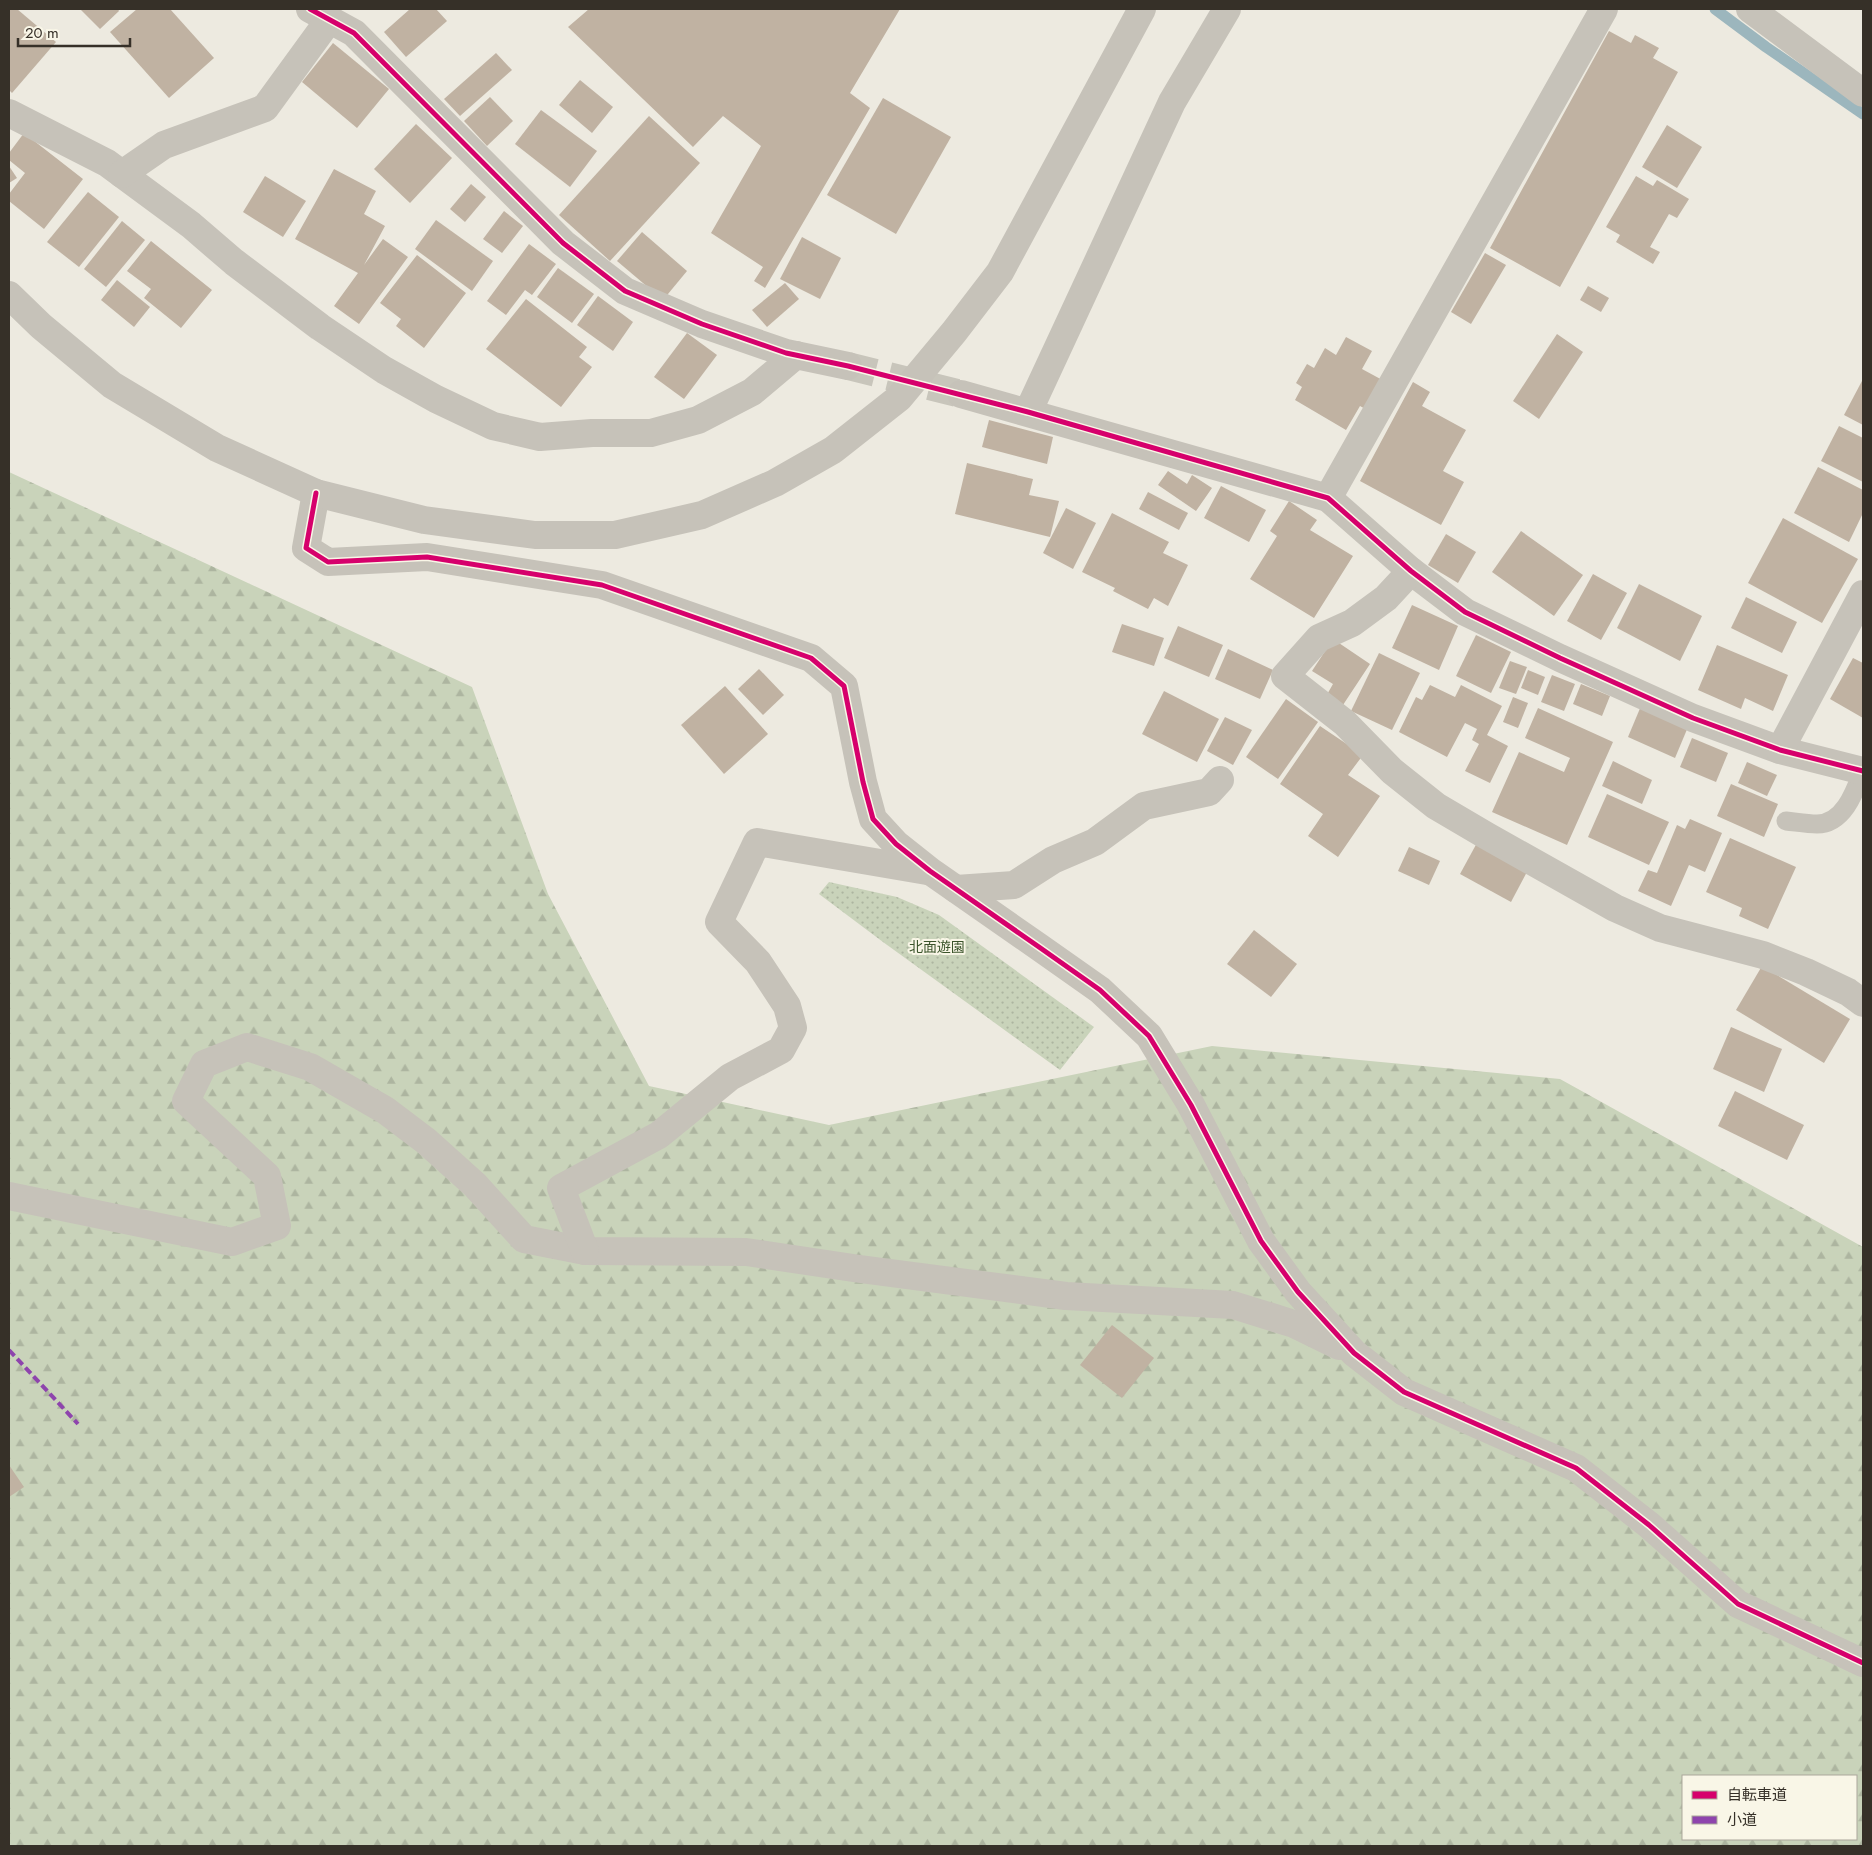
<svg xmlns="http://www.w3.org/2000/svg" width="1872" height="1855" font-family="Jost,'Noto Sans JP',sans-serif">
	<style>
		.forest { fill: url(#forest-firs); fill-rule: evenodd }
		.park { fill: url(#park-dots) }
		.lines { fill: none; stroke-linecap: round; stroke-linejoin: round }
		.stream { stroke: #9cb6bd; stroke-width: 11 }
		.building { fill: #c0b2a2 }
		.minor-tunnel { stroke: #c8c5bb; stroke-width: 28; stroke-dasharray: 28 14; stroke-linecap: butt }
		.service { stroke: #c6c2b9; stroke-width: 19 }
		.minor { stroke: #c6c2b9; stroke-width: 28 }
		.tertiary { stroke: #c6c2b9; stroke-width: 28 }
		.quiet { stroke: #8e44ad; stroke-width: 4; stroke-dasharray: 8 4; stroke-linecap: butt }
		.cycleway-casing { stroke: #f9f6e7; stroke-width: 8 }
		.cycleway { stroke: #d6006c; stroke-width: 5 }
		.labels { text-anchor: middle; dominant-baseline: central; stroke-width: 4; stroke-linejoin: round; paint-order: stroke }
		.park-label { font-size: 14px; fill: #3b542b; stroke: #f9f6e7 }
	</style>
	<defs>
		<pattern id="forest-firs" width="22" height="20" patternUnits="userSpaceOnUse" patternTransform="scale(1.25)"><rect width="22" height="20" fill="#c9d3ba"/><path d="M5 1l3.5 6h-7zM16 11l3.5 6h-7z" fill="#adb5a0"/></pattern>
		<pattern id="park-dots" width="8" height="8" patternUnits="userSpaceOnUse" patternTransform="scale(1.25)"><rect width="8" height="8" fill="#c9d3ba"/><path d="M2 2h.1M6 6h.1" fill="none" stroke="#adb5a0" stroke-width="1.8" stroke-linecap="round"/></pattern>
	</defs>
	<rect width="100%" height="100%" fill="#edeae0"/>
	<path class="forest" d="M9 472 472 687 548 894 649 1086 829 1125 1212 1046 1560 1079 1863 1247V1846H9ZM1683 1776H1856V1839H1683Z"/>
	<polygon class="park" points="829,882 897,897 939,915 1094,1027 1060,1070 883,942 819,894"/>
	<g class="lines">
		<polyline class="stream" points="1715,9 1766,47 1863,114"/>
	</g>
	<g class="building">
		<polygon points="9,9 17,9 56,42 12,93 9,90"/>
		<polygon points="80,9 118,9 119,11 100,29"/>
		<polygon points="137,9 170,9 214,58 169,98 110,32"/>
		<polygon points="410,9 436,9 447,21 406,57 384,32"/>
		<polygon points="589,9 900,9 850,93 870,108 765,288 754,281 763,267 711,233 761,146 723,116 693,147 568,27"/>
		<polygon points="1609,31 1631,43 1635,35 1659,48 1653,58 1678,72 1560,287 1490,248"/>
		<polygon points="333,43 389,89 357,128 302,82"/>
		<polygon points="496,53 512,70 460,116 444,99"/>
		<polygon points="580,80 613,107 592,133 559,105"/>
		<polygon points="490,97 513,121 487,146 464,121"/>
		<polygon points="883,98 951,137 896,234 827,195"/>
		<polygon points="541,110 597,151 570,187 515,144"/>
		<polygon points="649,116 700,163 610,261 559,215"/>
		<polygon points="416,124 452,158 410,203 374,169"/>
		<polygon points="1667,125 1702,147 1677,188 1642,167"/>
		<polygon points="24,133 83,179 44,229 9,201 9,194 25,173 9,160 9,153"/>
		<polygon points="9,166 17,178 9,183"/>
		<polygon points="334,169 376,191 364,214 385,226 364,265 383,239 408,257 359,324 334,306 358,273 295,239"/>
		<polygon points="265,176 306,201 283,237 243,212"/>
		<polygon points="1636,176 1653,186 1657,180 1689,199 1677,218 1669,214 1650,247 1660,252 1653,264 1616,242 1620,235 1606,227"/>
		<polygon points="471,184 486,197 465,222 450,209"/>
		<polygon points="88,192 119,217 79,267 47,242"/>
		<polygon points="504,211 523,226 502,253 483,239"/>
		<polygon points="436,220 493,261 472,291 415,249"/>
		<polygon points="122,221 145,240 106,287 84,269"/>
		<polygon points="642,232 687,271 663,300 617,261"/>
		<polygon points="802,237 841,258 820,299 780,279"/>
		<polygon points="151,241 212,290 181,328 144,298 151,289 127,271"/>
		<polygon points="529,244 556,264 532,295 525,290 506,315 487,301"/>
		<polygon points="1485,253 1506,265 1471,324 1451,312"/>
		<polygon points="417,255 466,293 424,348 396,326 401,319 380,303"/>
		<polygon points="558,268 594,294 572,323 537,297"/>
		<polygon points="117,280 150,307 134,327 101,300"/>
		<polygon points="785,283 799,299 767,327 752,310"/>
		<polygon points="1588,286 1609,298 1601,312 1580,300"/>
		<polygon points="598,296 633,322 613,351 577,325"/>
		<polygon points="526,299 587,347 579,357 592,367 561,407 486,349"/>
		<polygon points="687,333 717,355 684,399 654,377"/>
		<polygon points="1557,334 1583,352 1539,419 1513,401"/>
		<polygon points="1346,337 1372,351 1362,369 1386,382 1369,411 1360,406 1346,430 1295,400 1302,387 1296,383 1307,364 1314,368 1325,348 1336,355"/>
		<polygon points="1863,379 1863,425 1844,415"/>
		<polygon points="1413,382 1430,392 1422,406 1466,430 1443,471 1464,482 1441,525 1360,481"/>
		<polygon points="989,420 1053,437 1047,464 982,447"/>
		<polygon points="1839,426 1863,438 1863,482 1821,461"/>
		<polygon points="967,463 1033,479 1029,495 1059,501 1050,537 955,514"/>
		<polygon points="1818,467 1863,490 1863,513 1849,542 1794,513"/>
		<polygon points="1168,471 1187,484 1192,475 1212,488 1196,511 1158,485"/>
		<polygon points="1221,486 1266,510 1249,542 1204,518"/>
		<polygon points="1148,492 1188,513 1179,530 1139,509"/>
		<polygon points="1289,501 1317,520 1310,530 1353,556 1314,618 1250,579 1277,536 1270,531"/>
		<polygon points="1066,508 1096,523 1073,569 1043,553"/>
		<polygon points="1112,513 1169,542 1163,553 1188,565 1168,606 1154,598 1148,609 1113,591 1115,588 1082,572"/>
		<polygon points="1783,518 1858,559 1822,623 1748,583"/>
		<polygon points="1521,531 1583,575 1554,616 1492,572"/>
		<polygon points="1446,534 1476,552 1458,583 1428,565"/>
		<polygon points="1593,574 1627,593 1601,640 1567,621"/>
		<polygon points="1639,584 1702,616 1680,661 1617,628"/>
		<polygon points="1746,597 1797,622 1782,653 1731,628"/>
		<polygon points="1412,605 1458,626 1439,670 1392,648"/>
		<polygon points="1122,624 1164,638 1154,666 1112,652"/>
		<polygon points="1178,626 1223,645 1209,677 1164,658"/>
		<polygon points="1476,635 1511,652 1491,693 1456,676"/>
		<polygon points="1333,639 1370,664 1341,708 1325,698 1333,684 1312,671"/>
		<polygon points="1717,645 1788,675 1773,711 1745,698 1741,709 1698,690"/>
		<polygon points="1228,649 1273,670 1260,699 1215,679"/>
		<polygon points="1379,653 1420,673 1392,730 1351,711"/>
		<polygon points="1853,658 1863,663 1863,718 1830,699"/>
		<polygon points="1510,661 1527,667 1516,694 1499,688"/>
		<polygon points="759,669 784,695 763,715 738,689"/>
		<polygon points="1528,670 1545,677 1538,695 1521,688"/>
		<polygon points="1552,675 1575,684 1564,711 1541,702"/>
		<polygon points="1581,684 1610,696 1602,716 1573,704"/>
		<polygon points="1430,685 1455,697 1461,685 1502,706 1487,735 1508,746 1490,783 1465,771 1479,744 1472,740 1477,729 1465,723 1447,757 1399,732 1416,697 1422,700"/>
		<polygon points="725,686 768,734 724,774 681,725"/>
		<polygon points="1164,691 1219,719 1197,762 1142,734"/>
		<polygon points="1513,697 1528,703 1518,728 1503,722"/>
		<polygon points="1286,699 1318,722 1278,779 1246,757"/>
		<polygon points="1641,706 1688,727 1675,758 1628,737"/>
		<polygon points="1538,708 1613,742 1567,845 1492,812 1519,752 1564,772 1570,758 1525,738"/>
		<polygon points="1225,717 1252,730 1233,765 1207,751"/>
		<polygon points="1320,726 1363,755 1348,775 1380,796 1338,857 1308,836 1323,814 1280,784"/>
		<polygon points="1692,738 1728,753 1716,782 1680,767"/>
		<polygon points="1613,761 1652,780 1642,804 1602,786"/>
		<polygon points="1747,762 1777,775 1767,796 1738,783"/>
		<polygon points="1731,784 1778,804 1764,837 1717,816"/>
		<polygon points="1607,794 1669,822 1649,865 1588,837"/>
		<polygon points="1690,819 1722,833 1705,872 1689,865 1671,906 1638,891 1648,870 1657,873 1677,825 1685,829"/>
		<polygon points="1730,838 1796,867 1768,929 1739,916 1742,908 1706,892"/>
		<polygon points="1478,841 1529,868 1511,902 1460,874"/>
		<polygon points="1409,847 1440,861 1429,885 1398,871"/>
		<polygon points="1254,930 1297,964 1271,997 1227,964"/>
		<polygon points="1762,966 1850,1019 1824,1063 1736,1010"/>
		<polygon points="1731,1027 1782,1049 1764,1092 1713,1069"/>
		<polygon points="1735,1091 1804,1125 1787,1160 1718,1126"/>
		<polygon points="1112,1325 1154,1358 1122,1398 1080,1365"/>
		<polygon points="9,1465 24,1487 9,1497"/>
	</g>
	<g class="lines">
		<polyline class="minor-tunnel" points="848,366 961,394"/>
		<path class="service" d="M1786 821C1796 822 1807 824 1817 824 1844 824 1855 791 1863 770"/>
		<g class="minor">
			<polyline points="310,9 354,33 563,243 625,291 702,324 786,353 848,366"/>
			<polyline points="1750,9 1863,93"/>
			<polyline points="9,113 107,163 191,225 234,262 320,327 384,370 436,399 493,426 540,437 592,433 651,433 698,420 752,392 796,355"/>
			<polyline points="122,174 164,145 265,108 329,20"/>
			<polyline points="961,394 1328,498 1411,571 1465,612 1560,658 1693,718 1780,750 1863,771"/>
			<polyline points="1028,412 1172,102 1227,9"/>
			<polyline points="316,493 306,548 328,562 427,557 602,585 811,658 844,686 863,782 873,819 896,844 930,871 1039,947 1100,990 1149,1036 1191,1105 1261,1241 1298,1292 1354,1353 1404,1392 1576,1468 1649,1525 1738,1604 1863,1663"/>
			<polyline points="1328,498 1604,9"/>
			<polyline points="1411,571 1386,598 1352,623 1319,638 1285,676 1345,723 1392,771 1436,806 1487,836 1615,908 1660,928 1763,955 1806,972 1848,992 1863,1003"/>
			<polyline points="1780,750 1863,594"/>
			<polyline points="956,889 1014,885 1053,860 1095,842 1144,806 1209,792 1220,780"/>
			<polyline points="9,1196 232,1242 277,1226 267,1176 186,1101 204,1064 247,1047 310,1067 385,1110 426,1141 475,1185 524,1239 585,1251 746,1252 860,1269 1066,1296 1233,1305 1294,1324 1339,1346"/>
			<polyline points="585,1251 561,1188 659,1135 730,1077 781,1050 793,1028 787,1006 758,962 719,922 757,842 927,871"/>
		</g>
		<polyline class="tertiary" points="9,295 41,326 112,385 217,448 316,493 424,520 535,535 615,535 702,515 775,483 833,450 899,398 954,332 1000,272 1142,9"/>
		<polyline class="quiet" points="9,1350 78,1424"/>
		<g class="cycleway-casing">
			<g id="cycleway">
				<polyline points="310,9 354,33 563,243 625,291 702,324 786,353 848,366 1028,412 1328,498 1411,571 1465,612 1560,658 1693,718 1780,750 1863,771"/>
				<polyline points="316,493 306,548 328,562 427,557 602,585 811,658 844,686 863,782 873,819 896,844 930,871 1039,947 1100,990 1149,1036 1191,1105 1261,1241 1298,1292 1354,1353 1404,1392 1576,1468 1649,1525 1738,1604 1863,1663"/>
			</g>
		</g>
		<use href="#cycleway" class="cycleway"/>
	</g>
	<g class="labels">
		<g class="park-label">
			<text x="937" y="947">北面遊園</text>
		</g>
	</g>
	<rect width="1872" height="1855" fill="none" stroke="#363028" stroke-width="20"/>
	<rect x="1682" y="1775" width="175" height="65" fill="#f9f6e7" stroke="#aba79b"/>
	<rect x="1692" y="1791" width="25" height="8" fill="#d6006c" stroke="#aba79b"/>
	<text x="1727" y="1800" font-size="15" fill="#363028">自転車道</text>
	<rect x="1692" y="1816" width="25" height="8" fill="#8e44ad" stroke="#aba79b"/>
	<text x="1727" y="1825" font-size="15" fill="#363028">小道</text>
	<path d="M18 38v8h112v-8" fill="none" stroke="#363028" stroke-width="2.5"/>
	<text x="25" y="38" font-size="15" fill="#363028" stroke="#f9f6e7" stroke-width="4" paint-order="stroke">20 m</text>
</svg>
